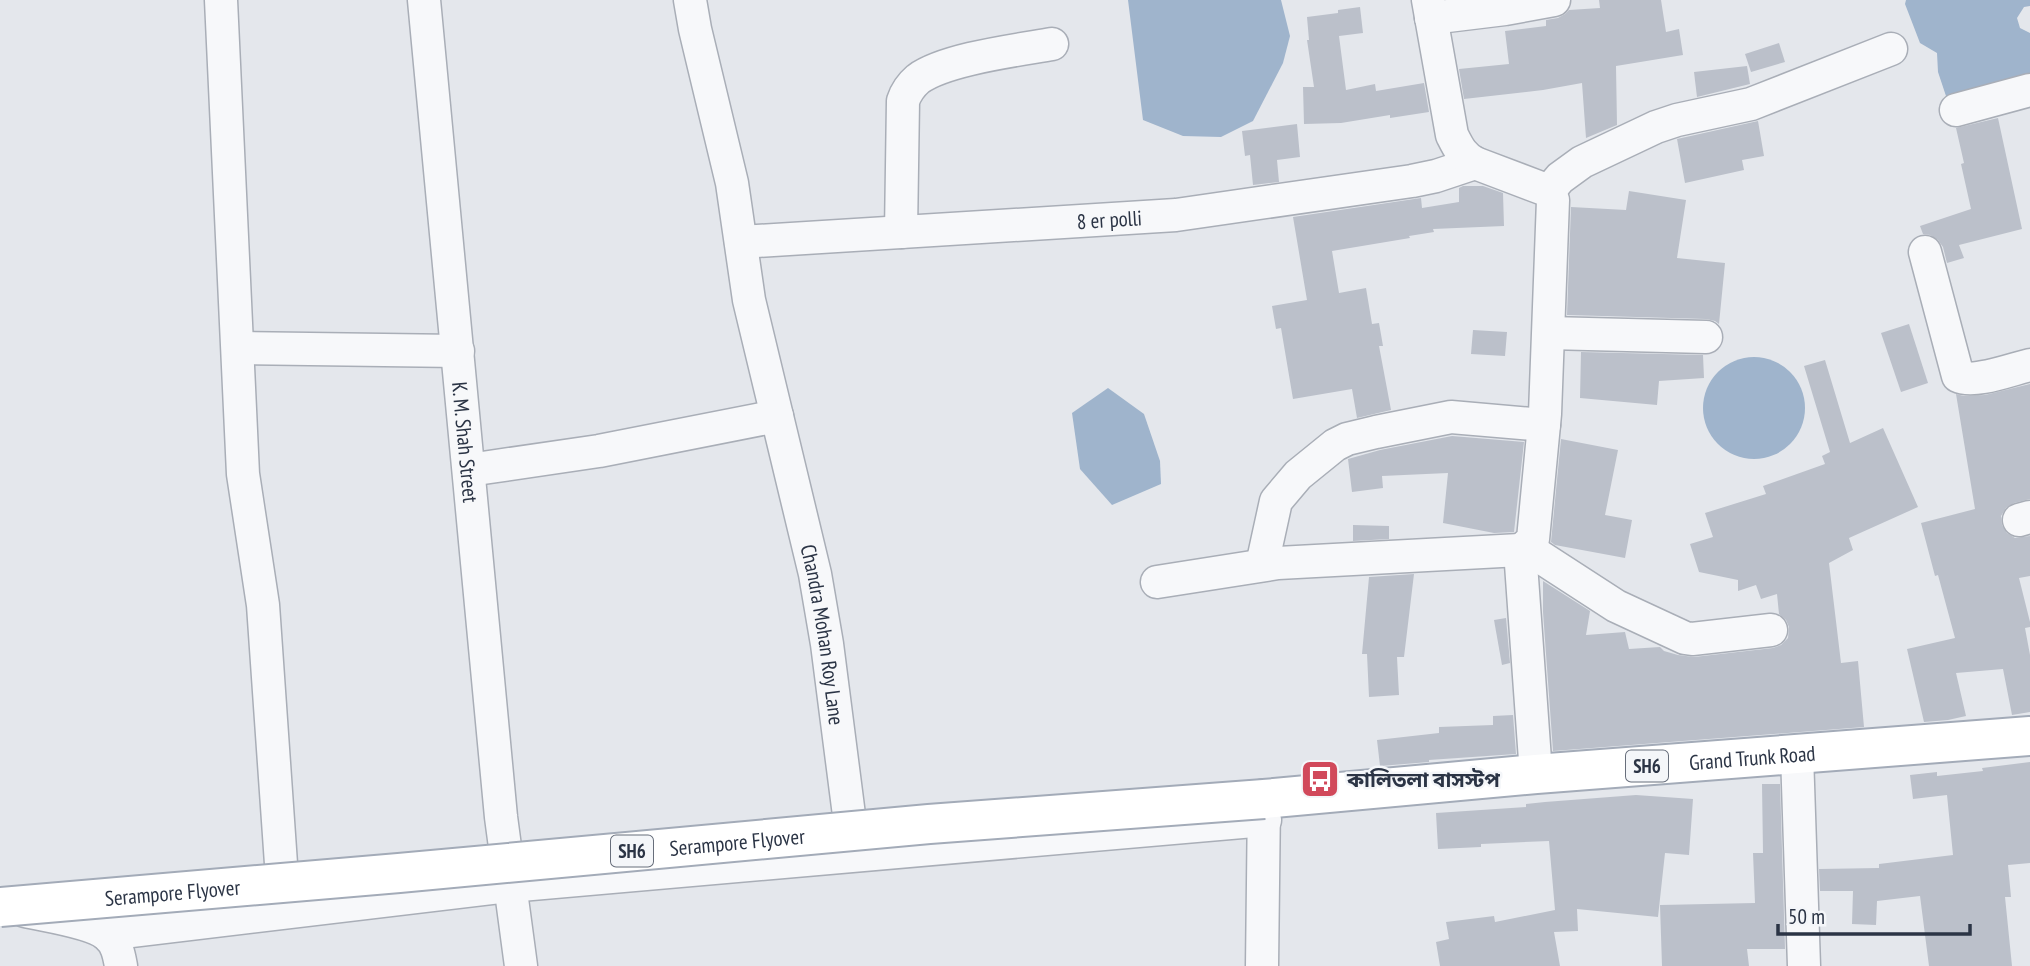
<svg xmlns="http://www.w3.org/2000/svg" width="2030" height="966" font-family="'PT Sans Narrow','Noto Sans Bengali',sans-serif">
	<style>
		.water { fill: #9fb4cc }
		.building { fill: #bbc0ca }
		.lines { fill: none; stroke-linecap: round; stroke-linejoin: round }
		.minor-casing { stroke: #a9aeb7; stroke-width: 35 }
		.major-casing { stroke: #a3abb8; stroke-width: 42 }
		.minor { stroke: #f7f8fa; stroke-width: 32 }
		.major { stroke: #fff; stroke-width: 38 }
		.major-bridge-casing { stroke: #a3abb8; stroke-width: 42; stroke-linecap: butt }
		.major-bridge { stroke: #fff; stroke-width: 38 }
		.labels { text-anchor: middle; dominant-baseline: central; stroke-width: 5; stroke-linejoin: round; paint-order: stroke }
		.shield { fill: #f4f6f9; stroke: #676e7b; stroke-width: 2 }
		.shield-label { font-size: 19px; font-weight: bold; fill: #2b3445 }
		.street-label { font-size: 21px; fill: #2b3445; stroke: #f4f6f9 }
		.poi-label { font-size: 21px; font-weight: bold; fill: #2b3445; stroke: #f4f6f9; text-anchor: start }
	</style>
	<rect width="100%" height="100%" fill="#e4e7ec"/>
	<g class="water">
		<polygon points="1128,0 1281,0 1290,36 1283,63 1253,121 1221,137 1183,136 1143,120"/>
		<polygon points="1906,0 2030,0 2030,6 2024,7 2017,18 2020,28 2030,33 2030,80 1947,99 1938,72 1937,53 1920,43 1905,4"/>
		<circle cx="1754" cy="408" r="51"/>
		<polygon points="1108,388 1144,414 1160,461 1161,484 1112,505 1080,469 1072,413"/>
	</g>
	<g class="building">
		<polygon points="1599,0 1661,0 1666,32 1679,29 1683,55 1616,66 1617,125 1586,138 1582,83 1543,90 1464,99 1459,69 1509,64 1505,31 1546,26 1546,20 1558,18 1565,14 1569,10 1600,8"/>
		<polygon points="1360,7 1363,33 1339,36 1346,90 1375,84 1376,91 1424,83 1429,112 1390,118 1390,115 1341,123 1304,124 1303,87 1314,87 1307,40 1309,40 1307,17 1338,13 1338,10"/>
		<polygon points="1779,43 1785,62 1751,72 1745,54"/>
		<polygon points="1747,66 1750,84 1697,97 1694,72"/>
		<polygon points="1998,118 2022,229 1959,245 1964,258 1947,263 1943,247 1938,240 1930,235 1923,234 1920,226 1971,209 1961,164 1964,163 1956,128"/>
		<polygon points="1758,121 1764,156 1742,160 1744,170 1685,183 1677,139"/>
		<polygon points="1297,124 1300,157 1277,160 1279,182 1253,185 1250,155 1245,156 1242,131"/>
		<polygon points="1463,186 1483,186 1503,193 1504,226 1433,229 1434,232 1409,236 1410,238 1332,251 1339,293 1366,288 1372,324 1379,323 1383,346 1379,346 1391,410 1357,418 1352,389 1293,399 1281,328 1276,329 1272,306 1307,300 1293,217 1421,198 1422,208 1459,202 1459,188"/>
		<polygon points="1629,191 1686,200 1677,258 1725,263 1719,324 1715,321 1706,319 1567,315 1571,207 1626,210"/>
		<polygon points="1909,324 1928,383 1901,392 1881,333"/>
		<polygon points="1473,330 1507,332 1505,356 1471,354"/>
		<polygon points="1581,352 1703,355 1704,378 1659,381 1657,405 1580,398"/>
		<polygon points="1825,360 1850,443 1883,428 1918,507 1849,538 1853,550 1829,563 1841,663 1858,661 1864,727 1553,751 1543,612 1543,581 1590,611 1586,635 1625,632 1629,649 1660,647 1664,651 1678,655 1694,657 1773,648 1781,645 1788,638 1789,627 1786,620 1779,614 1777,594 1761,599 1756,585 1738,591 1738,580 1699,572 1690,544 1713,537 1705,513 1766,494 1763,486 1825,464 1822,456 1830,452 1804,366"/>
		<polygon points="2030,384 2030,499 2014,503 2006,508 2001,516 2002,525 2007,533 2015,538 2030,536 2030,576 2019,578 2030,622 2030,627 2025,628 2030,655 2030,712 2012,715 2003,669 1956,673 1966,716 1948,720 1924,722 1907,649 1955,638 1938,575 1935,576 1921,523 1975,509 1956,394 1964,396 1985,395"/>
		<polygon points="1452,436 1524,442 1514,532 1494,533 1443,523 1448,473 1382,476 1383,488 1352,492 1348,459 1380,450"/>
		<polygon points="1561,439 1618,450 1605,515 1632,520 1625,558 1555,545 1551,542"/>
		<polygon points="1353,525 1389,526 1389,539 1353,541"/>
		<polygon points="1414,574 1404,657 1397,657 1399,695 1369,697 1367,654 1362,654 1369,577"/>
		<polygon points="1506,618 1510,663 1502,665 1494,620"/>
		<polygon points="1513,715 1516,754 1429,760 1429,762 1380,766 1377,740 1439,733 1439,727 1493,725 1493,716"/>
		<polygon points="2030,762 2030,863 2008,865 2011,897 2005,897 2012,966 1929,966 1920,896 1877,901 1876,925 1852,924 1853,891 1820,891 1819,869 1879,868 1879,864 1953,855 1947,795 1913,799 1910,775 1937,772 1937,776 1983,771 1982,768"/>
		<polygon points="1762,784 1780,784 1785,949 1747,949 1749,966 1662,966 1660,905 1755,903 1753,853 1763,853"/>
		<polygon points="1636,795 1693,799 1689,855 1665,853 1658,917 1577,909 1578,931 1554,932 1560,966 1440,966 1436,942 1449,939 1446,922 1494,916 1495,922 1555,910 1549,841 1481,844 1481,847 1438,849 1436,813 1526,807 1526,804 1545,802"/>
	</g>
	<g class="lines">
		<g class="minor-casing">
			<g id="minor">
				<polyline points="221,0 243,474 263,605 284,907"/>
				<path id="s1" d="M424 0 501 817 521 966"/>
				<path id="s2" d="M690 0 695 29 732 183 749 300 815 574 827 644 854 854"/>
				<polyline points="1431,18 1505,9 1554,0"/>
				<polyline points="1956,110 2030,90"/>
				<polyline points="1549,191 1560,178 1582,162 1656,127 1677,120 1751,104 1891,49"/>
				<path d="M901 232 903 101C906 92 911 85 918 79 945 59 1018 50 1052 44"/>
				<path id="s3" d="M741 242 1176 215 1412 181 1436 176 1475 163"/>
				<path d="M1925 252 1958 376C1974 384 2012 369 2030 365"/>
				<polyline points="1549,333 1706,337"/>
				<polyline points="238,348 458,351"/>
				<polyline points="469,470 599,451 777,416"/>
				<polyline points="2019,520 2030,517"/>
				<polyline points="1525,547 1616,606 1685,638 1692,639 1771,630"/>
				<polyline points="1520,550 1536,774"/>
				<polyline points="1262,565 1276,501 1298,475 1335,445 1347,439 1376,432 1451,417 1544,425"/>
				<path d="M1157 582 1278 563 1520 550 1525 547 1533 539 1545 414 1553 200 1549 191 1475 163C1462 156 1458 147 1452 135L1428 0"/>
				<polyline points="1797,754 1804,966"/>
				<path d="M25 911C46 916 92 922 107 935 117 943 119 955 121 966"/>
				<polyline points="106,934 509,886 1265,820"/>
				<polyline points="1262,966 1264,800"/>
			</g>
		</g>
		<g class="major-casing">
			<g id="major">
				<path id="s4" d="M1264 799 1536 774 2030 736"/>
			</g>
		</g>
		<use href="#minor" class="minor"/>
		<use href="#major" class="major"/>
		<g class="major-bridge-casing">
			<g id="major-bridge">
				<path id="s5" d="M0 907 399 873 929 824 1264 799"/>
			</g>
		</g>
		<use href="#major-bridge" class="major-bridge"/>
	</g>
	<defs>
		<g id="bus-square" transform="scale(2.0125)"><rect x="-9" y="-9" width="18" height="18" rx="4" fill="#d1495b" stroke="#f4f6f9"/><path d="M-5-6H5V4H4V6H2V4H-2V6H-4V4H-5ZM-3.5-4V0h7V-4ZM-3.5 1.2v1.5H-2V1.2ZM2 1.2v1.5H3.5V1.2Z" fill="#fff"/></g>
	</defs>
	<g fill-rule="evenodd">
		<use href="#bus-square" x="1320" y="779"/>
	</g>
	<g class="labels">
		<g class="shield">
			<rect x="1626" y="750.5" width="42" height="31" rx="5"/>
			<rect x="611" y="835.5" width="42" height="31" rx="5"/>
		</g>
		<g class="shield-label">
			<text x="1647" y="766">SH6</text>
			<text x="632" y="851">SH6</text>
		</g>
		<g class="street-label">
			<text stroke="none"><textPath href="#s3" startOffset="369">8 er polli</textPath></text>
			<text stroke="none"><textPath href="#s1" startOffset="444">K. M. Shah Street</textPath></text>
			<text stroke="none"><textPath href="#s2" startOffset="649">Chandra Mohan Roy Lane</textPath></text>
			<text stroke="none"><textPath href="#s4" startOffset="490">Grand Trunk Road</textPath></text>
			<text stroke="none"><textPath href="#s5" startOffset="740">Serampore Flyover</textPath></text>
			<text stroke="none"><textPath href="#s5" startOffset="173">Serampore Flyover</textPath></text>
		</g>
		<g class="poi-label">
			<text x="1347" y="779">কালিতলা বাসস্টপ</text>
		</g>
	</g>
	<path d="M1778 924v10h192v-10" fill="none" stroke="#2b3445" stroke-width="3.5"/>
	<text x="1788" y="924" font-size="21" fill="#2b3445" stroke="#f4f6f9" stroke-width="5" paint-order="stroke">50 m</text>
</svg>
